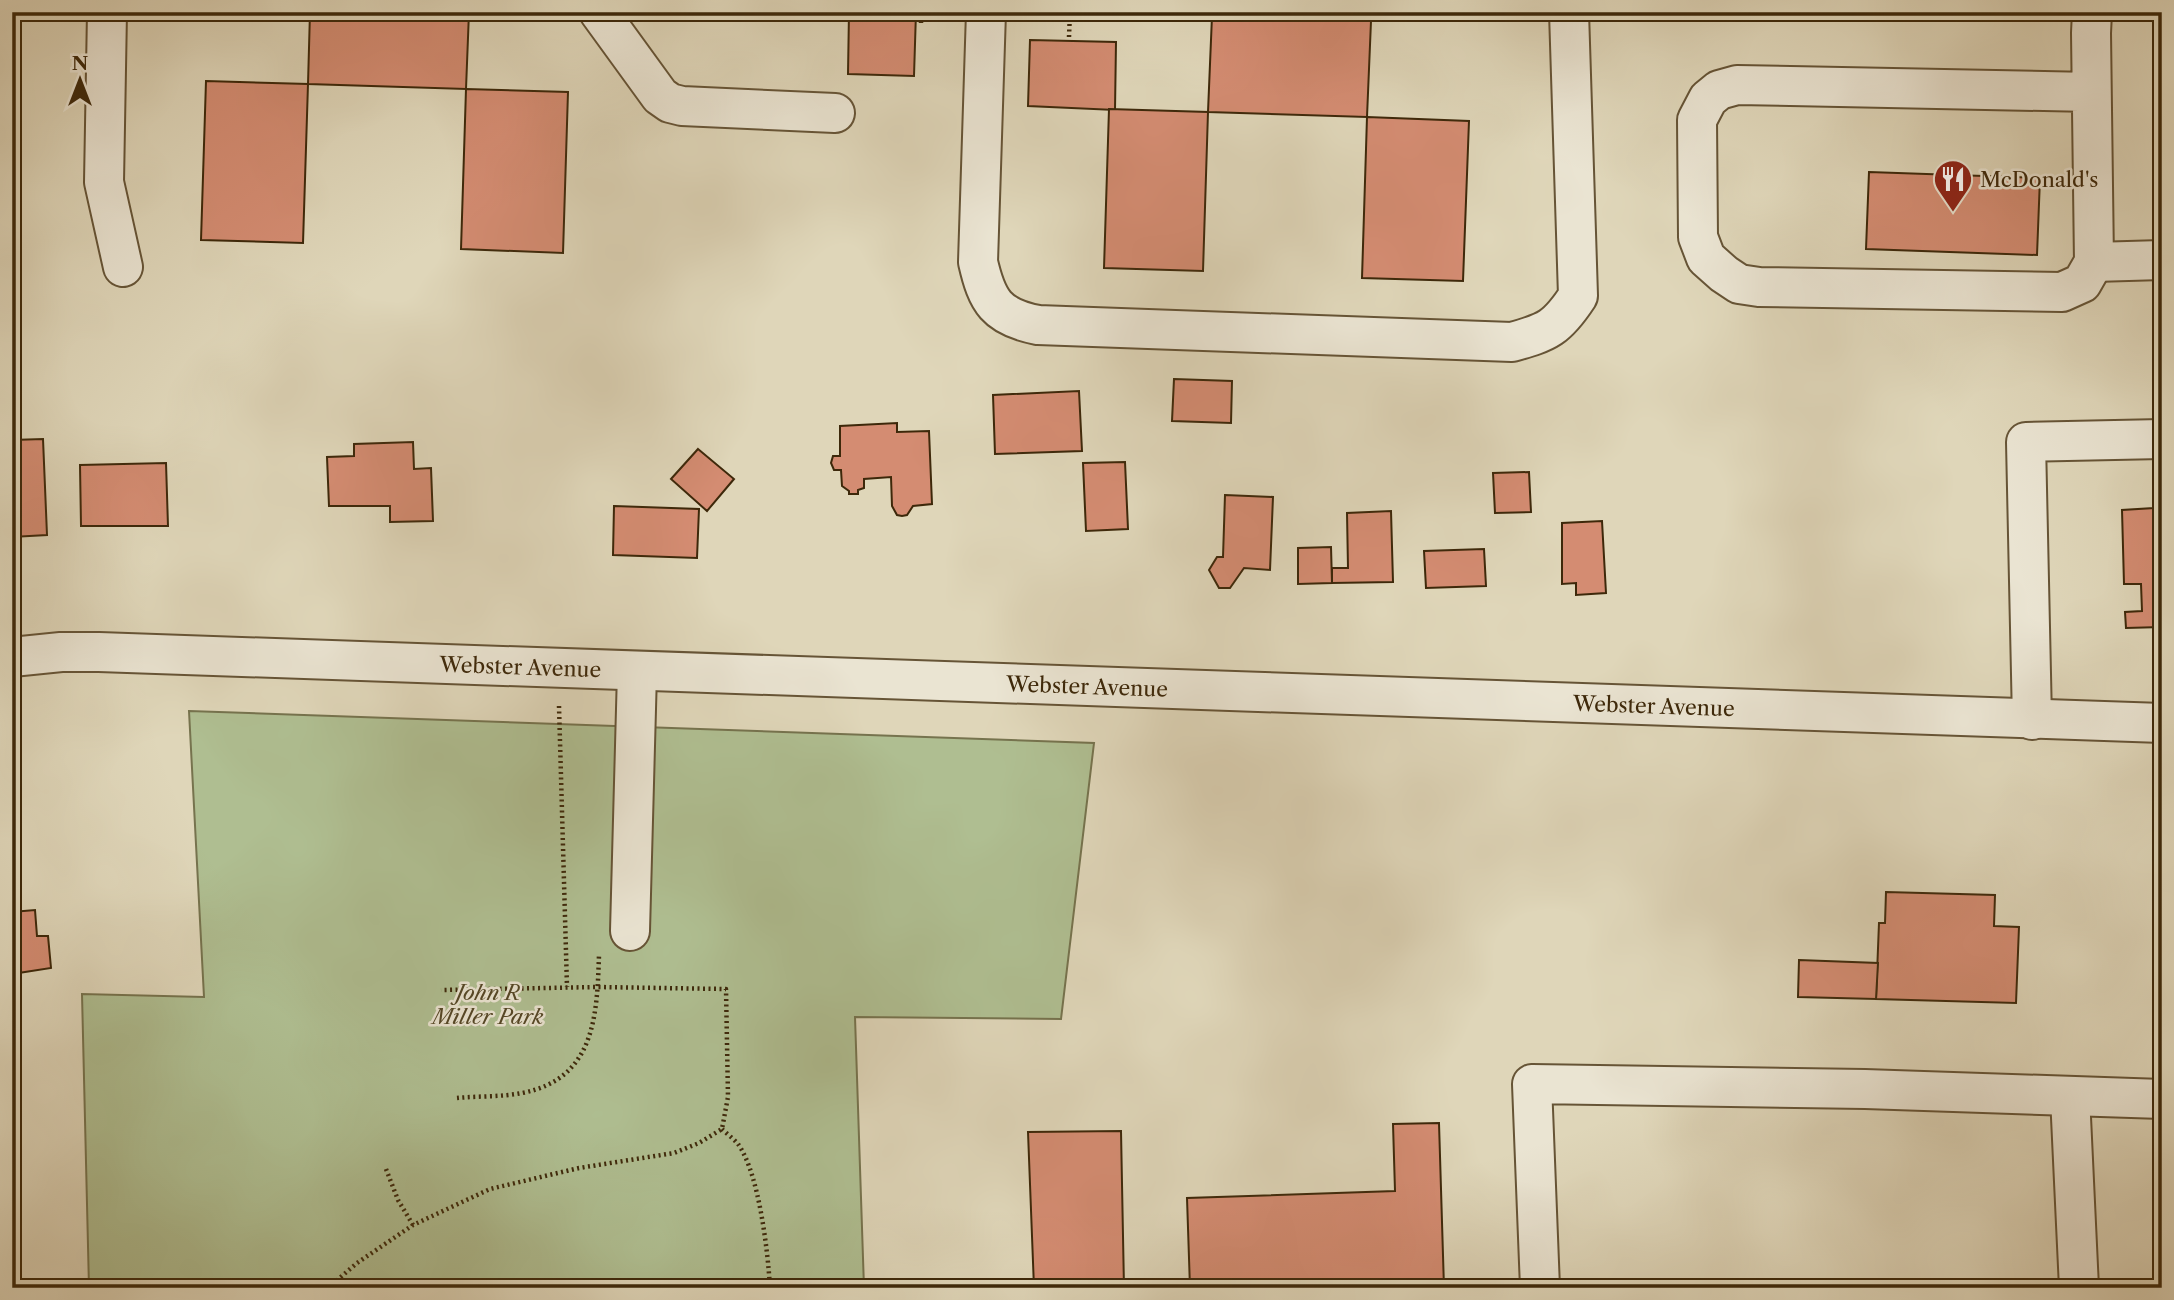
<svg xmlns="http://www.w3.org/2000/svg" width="2174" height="1300" font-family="'Libre Caslon Text',serif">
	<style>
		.green { fill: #afbe91; stroke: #76734e; stroke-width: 2 }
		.building { fill: #d48c72; stroke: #3d280a; stroke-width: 2 }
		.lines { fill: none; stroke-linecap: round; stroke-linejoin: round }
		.minor-casing { stroke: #665436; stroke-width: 42 }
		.path { stroke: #3d280a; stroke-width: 4.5; stroke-dasharray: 2 3.5; stroke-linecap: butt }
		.minor { stroke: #eae4d2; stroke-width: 38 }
		.labels { text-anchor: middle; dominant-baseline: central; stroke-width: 5; stroke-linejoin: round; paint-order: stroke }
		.poi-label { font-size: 21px; fill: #3d280a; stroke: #eae4d2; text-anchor: start }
		.street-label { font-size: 21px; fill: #3d280a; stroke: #eae4d2 }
		.park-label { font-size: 21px; font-style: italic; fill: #544625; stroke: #eae4d2 }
	</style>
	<rect width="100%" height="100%" fill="#dfd6b9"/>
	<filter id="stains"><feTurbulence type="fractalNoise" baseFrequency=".00286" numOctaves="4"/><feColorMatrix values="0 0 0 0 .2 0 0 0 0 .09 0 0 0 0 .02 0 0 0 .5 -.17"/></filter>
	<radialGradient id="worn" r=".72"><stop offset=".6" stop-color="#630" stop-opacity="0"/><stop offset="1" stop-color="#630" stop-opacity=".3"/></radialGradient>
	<polygon class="green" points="189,711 1094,743 1061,1019 855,1017 864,1288 89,1288 82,994 204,997"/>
	<g class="building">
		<polygon points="310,12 469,12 466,89 308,84"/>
		<polygon points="849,12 916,12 914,76 848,74"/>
		<polygon points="1212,16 1371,21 1367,117 1208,112"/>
		<polygon points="1030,40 1116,42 1115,110 1028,106"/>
		<polygon points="206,81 308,84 303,243 201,240"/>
		<polygon points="466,89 568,92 563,253 461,249"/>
		<polygon points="1109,109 1208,112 1203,271 1104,268"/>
		<polygon points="1367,117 1469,121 1463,281 1362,278"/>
		<polygon points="1869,172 2040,178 2037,255 1866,249"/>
		<polygon points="1174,379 1232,381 1231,423 1172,421"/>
		<polygon points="1079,391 1082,451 995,454 993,395"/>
		<polygon points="897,423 897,432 929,431 932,504 913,506 907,515 902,516 897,515 892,506 891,477 864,479 864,488 858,490 858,494 849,494 849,491 842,486 841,470 834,470 831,463 833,456 840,456 840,426"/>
		<polygon points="43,439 47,535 12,537 12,440"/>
		<polygon points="413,442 414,469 431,468 433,521 390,522 390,506 329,506 327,457 354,456 354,444"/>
		<polygon points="698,449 734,479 707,511 671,479"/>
		<polygon points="1125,462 1128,529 1086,531 1083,463"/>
		<polygon points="166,463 168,526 81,526 80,465"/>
		<polygon points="1529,472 1531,512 1495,513 1493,473"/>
		<polygon points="1225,495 1273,497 1270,570 1244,568 1230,588 1219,588 1209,570 1217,557 1223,557"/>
		<polygon points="2154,500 2162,500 2162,627 2126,628 2125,612 2142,611 2141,584 2124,584 2122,510 2154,508"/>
		<polygon points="614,506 699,509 697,558 613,555"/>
		<polygon points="1391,511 1393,582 1332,583 1332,568 1348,568 1347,513"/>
		<polygon points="1602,521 1606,593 1576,595 1576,583 1562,584 1562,523"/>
		<polygon points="1331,547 1332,583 1298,584 1298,548"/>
		<polygon points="1484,549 1486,586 1426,588 1424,551"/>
		<polygon points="1886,892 1995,895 1994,926 2019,927 2016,1003 1876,999 1879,923 1885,923"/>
		<polygon points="35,910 37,936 48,936 51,968 12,974 12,912"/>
		<polygon points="1799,960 1878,963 1876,999 1798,997"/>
		<polygon points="1439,1123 1444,1288 1190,1288 1187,1198 1395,1191 1393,1124"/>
		<polygon points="1121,1131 1124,1288 1034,1288 1028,1132"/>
	</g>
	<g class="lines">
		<g class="minor-casing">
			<g id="minor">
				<polyline points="107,12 104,182 123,267"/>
				<polyline points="599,12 660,96 670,103 682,106 835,113"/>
				<path d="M986 12 978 262C987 301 996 317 1038 325L1512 342C1548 332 1557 328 1578 296L1569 12"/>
				<polyline points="2091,92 1737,85 1719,90 1708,99 1697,120 1698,237 1706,258 1724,274 1739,284 1759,287 2062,292 2082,283 2094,262 2091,33 2092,12"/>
				<polyline points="2094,262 2162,260"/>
				<path id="s1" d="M12 657 61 652H99L2162 723"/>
				<polyline points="2032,720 2026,442 2162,439"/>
				<polyline points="630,931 637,672"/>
				<polyline points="2070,1096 2079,1288"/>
				<polyline points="1540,1288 1532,1084 1865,1089 2162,1099"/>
			</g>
		</g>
		<g class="path">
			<polyline points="1286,14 1286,12"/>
			<polyline points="921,23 921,12"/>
			<polyline points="1069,37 1070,12"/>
			<polyline points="559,706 567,987"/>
			<path d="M457 1098C478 1096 502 1097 522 1093 595 1079 597 1016 599 955"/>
			<path d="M722 1129C727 1134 734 1139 738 1144 759 1173 768 1252 770 1288"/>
			<polyline points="386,1169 398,1200 413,1225"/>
			<polyline points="328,1288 357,1263 413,1225 490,1189 579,1168 674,1153 699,1143 722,1129 728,1097 726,989 598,987 441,990"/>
		</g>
		<use href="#minor" class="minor"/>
	</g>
	<defs>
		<g id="restaurant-pin" transform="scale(2.0125)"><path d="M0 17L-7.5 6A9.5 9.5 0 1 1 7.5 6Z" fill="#8f2418" stroke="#eae4d2"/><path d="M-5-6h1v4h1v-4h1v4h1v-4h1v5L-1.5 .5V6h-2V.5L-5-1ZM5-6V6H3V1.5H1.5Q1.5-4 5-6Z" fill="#fff"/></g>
	</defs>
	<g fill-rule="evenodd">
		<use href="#restaurant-pin" x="1953" y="179"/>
	</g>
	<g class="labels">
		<g class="poi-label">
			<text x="1980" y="179">McDonald's</text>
		</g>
		<g class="street-label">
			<text stroke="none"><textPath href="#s1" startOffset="509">Webster Avenue</textPath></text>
			<text stroke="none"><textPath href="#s1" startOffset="1076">Webster Avenue</textPath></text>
			<text stroke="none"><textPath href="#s1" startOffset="1643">Webster Avenue</textPath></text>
		</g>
		<g class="park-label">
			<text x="488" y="992">John R<tspan x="488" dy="24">Miller Park</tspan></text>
		</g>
	</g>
	<rect width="2174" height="1300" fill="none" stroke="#dfd6b9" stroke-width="42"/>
	<rect x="14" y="14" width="2146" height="1272" fill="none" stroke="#3d280a" stroke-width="3.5"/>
	<rect x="21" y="21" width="2132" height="1258" fill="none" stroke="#3d280a" stroke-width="2"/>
	<g transform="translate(80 80)" stroke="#eae4d2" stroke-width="5" paint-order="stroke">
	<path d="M0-5L12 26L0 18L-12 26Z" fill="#3d280a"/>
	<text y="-10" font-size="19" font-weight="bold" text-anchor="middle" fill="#3d280a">N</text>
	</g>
	<rect width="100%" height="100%" filter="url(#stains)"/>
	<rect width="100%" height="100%" fill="url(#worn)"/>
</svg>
